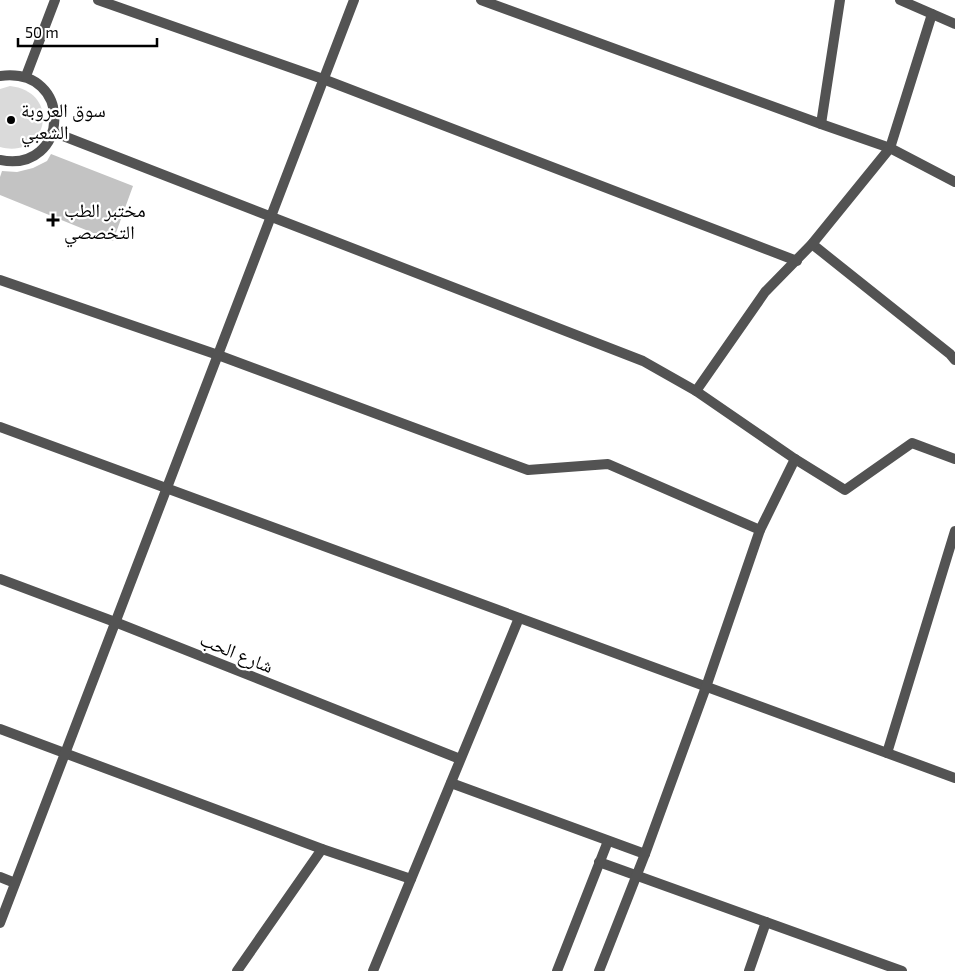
<svg xmlns="http://www.w3.org/2000/svg" width="955" height="971" font-family="'Exo 2','Noto Naskh Arabic',sans-serif">
	<style>
		.green { fill: #dadada }
		.building { fill: #c3c3c3 }
		.lines { fill: none; stroke-linecap: round; stroke-linejoin: round }
		.minor { stroke: #535353; stroke-width: 10 }
		.poi-dot { fill: #000; stroke: #fff; stroke-width: 2 }
		.labels { text-anchor: middle; dominant-baseline: central; stroke-width: 4.5; stroke-linejoin: round; paint-order: stroke }
		.poi-label { font-size: 19px; fill: #000; stroke: #fff; text-anchor: start }
		.street-label { font-size: 19px; fill: #000; stroke: #fff }
	</style>
	<rect width="100%" height="100%" fill="#fff"/>
	<path class="green" d="M10 86C62 92 48 160 0 147V89Z"/>
	<polygon class="building" points="51,154 133,186 113,241 0,195 0,177 2,171 17,172 33,168 47,161"/>
	<g class="lines">
		<g class="minor">
			<polyline points="98,0 323,79 797,261"/>
			<polyline points="481,0 821,124 890,148 955,182"/>
			<polyline points="900,0 955,24"/>
			<path d="M0 76C75 66 70 174 0 160"/>
			<polyline points="26,76 55,0"/>
			<polyline points="821,124 840,0"/>
			<polyline points="53,132 643,361 696,391 795,459 845,490 912,443 955,459"/>
			<polyline points="812,244 950,354 955,360"/>
			<polyline points="0,280 218,355 528,470 608,464 760,530"/>
			<polyline points="696,391 765,292 812,244 890,148 932,14"/>
			<polyline points="0,427 955,778"/>
			<polyline points="0,579 115,622 460,759"/>
			<polyline points="0,729 322,849 411,879"/>
			<polyline points="887,753 955,531"/>
			<polyline points="451,783 645,854"/>
			<polyline points="599,862 902,971"/>
			<polyline points="0,877 15,883"/>
			<polyline points="0,923 354,0"/>
			<polyline points="237,971 322,849"/>
			<polyline points="373,971 519,618"/>
			<polyline points="557,971 608,841"/>
			<polyline points="599,971 645,854 706,687 760,530 795,459"/>
			<polyline points="749,971 766,922"/>
		</g>
	</g>
	<g class="poi-dot">
		<circle cx="11" cy="120" r="5"/>
		<path d="M50.5 212.5h5v5h5v5h-5v5h-5v-5h-5v-5h5z"/>
	</g>
	<g class="labels">
		<g class="poi-label">
			<text x="21" y="109">سوق العروبة<tspan x="21" dy="22">الشعبي</tspan></text>
			<text x="64" y="209">مختبر الطب<tspan x="64" dy="22">التخصصي</tspan></text>
		</g>
		<g class="street-label">
			<text transform="translate(237 652) rotate(22)">شارع الحب</text>
		</g>
	</g>
	<path d="M18 38v8h139v-8" fill="none" stroke="#000000" stroke-width="2.5"/>
	<text x="25" y="38" font-size="15" fill="#000000" stroke="#ffffff" stroke-width="4" paint-order="stroke">50 m</text>
</svg>
